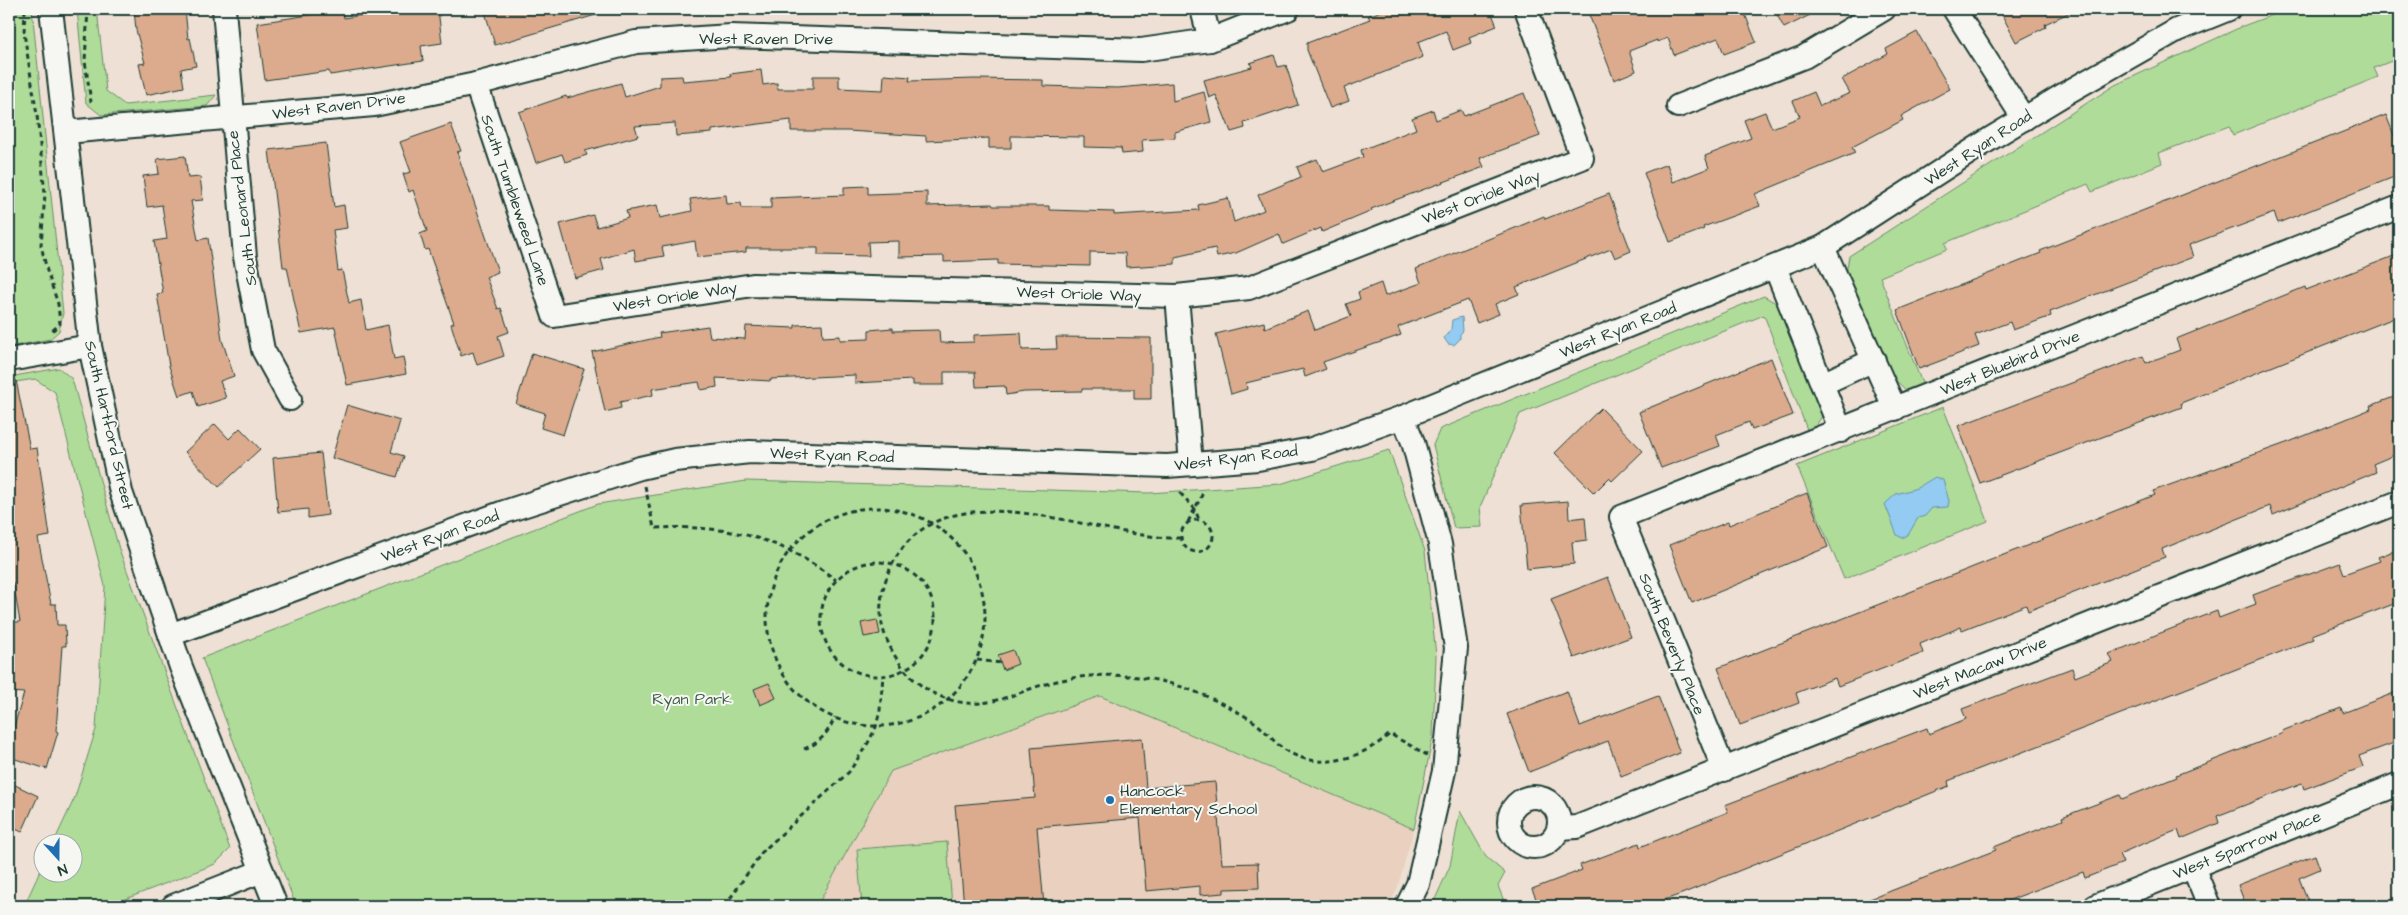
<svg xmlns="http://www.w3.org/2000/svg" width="2408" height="915" font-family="'Architects Daughter',sans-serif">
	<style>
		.built { fill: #e9d0bf }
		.green { fill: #b0dc9a; stroke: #688c67 }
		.water { fill: #93cbf2; stroke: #6592a6 }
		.building { fill: #dcab8e; stroke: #1f3d34 }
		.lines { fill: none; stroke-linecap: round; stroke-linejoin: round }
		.minor-casing { stroke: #1f3d34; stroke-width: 26 }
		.path { stroke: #1f3d34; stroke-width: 3; stroke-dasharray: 5 4; stroke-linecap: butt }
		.minor { stroke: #f6f6f2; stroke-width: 22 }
		.poi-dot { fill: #1f6fb2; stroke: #f6f6f2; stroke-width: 2 }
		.labels { text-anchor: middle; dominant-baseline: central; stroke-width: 4; stroke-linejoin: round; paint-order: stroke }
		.street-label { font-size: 16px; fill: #1f3d34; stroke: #f6f6f2 }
		.park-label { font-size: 16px; fill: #3c5d48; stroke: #f6f6f2 }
		.poi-label { font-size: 16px; fill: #1f3d34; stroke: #f6f6f2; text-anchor: start }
	</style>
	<rect width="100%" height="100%" fill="#eee0d4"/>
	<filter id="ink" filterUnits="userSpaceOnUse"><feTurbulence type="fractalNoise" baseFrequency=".02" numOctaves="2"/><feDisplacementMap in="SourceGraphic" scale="10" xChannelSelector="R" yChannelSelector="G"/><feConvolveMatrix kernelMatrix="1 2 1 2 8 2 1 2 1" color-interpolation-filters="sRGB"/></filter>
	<g filter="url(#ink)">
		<polygon class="built" points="1100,696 1414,829 1397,889 1389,906 817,906 891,771"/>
		<g class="green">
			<polygon points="9,9 32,9 63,313 59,331 50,339 9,347"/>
			<polygon points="77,9 97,9 106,91 125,105 216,95 207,106 101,115 86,103"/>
			<polygon points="2288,9 2399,9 2399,58 2374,68 2378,77 2233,135 2229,126 2159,153 2162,163 2092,192 2088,184 1945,243 1947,249 1880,277 1924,388 1908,392 1888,373 1846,274 1849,256 2115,85 2243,26"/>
			<polygon points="1764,296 1784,308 1823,415 1809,435 1764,315 1520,414 1480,507 1482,527 1454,528 1433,445 1440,429"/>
			<polygon points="59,368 72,379 119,549 230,849 215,864 108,906 24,906 42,867 42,872 72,872 72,842 54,842 75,797 96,729 105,586 55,392 35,379 9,383 9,377"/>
			<polygon points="1943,407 1988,521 1844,579 1797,466"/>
			<polygon points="1389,450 1425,551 1436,656 1433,736 1414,829 1100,696 891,771 817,906 296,906 202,658 598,504 746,481 1149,493 1280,484"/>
			<polygon points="1460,811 1486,857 1505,873 1498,886 1506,906 1432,906 1450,866"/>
			<polygon points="947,842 952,906 862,906 857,849"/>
		</g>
		<g class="water">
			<polygon points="1462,317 1463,331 1460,334 1460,339 1454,345 1448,344 1444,338 1451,329 1452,320"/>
			<polygon points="1935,477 1943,480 1949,501 1948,507 1932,508 1925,516 1918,518 1908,535 1902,538 1897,535 1885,504 1896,494 1917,488"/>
		</g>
		<g class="building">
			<polygon points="134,9 185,9 188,39 190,38 196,66 181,69 184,87 146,95 139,64 145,63 136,30"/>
			<polygon points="397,9 438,9 442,43 421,46 423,61 330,75 329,71 265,80 257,23 342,10 344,18"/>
			<polygon points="484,9 598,9 599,14 495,45"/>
			<polygon points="1387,9 1400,9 1403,15 1420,9 1490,9 1497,26 1469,37 1471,43 1453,50 1446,31 1418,42 1423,57 1344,88 1349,101 1330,108 1307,50 1307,43 1370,19 1368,16"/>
			<polygon points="1597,9 1743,9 1756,42 1724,54 1718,38 1674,55 1668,38 1657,42 1657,40 1629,51 1636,71 1614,80 1588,12"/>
			<polygon points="1774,9 1822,9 1784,28"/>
			<polygon points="1999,9 2077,9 2045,24 2046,27 2016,42"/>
			<polygon points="1917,32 1950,89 1901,116 1903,120 1852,147 1855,153 1755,194 1760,206 1703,227 1704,229 1670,242 1644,173 1667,164 1673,182 1709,168 1705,156 1751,138 1744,120 1765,112 1772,128 1800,117 1793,101 1814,92 1820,106 1850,93 1842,79 1888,54 1886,49"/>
			<polygon points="1274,55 1278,67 1286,65 1298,105 1244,123 1245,128 1231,132 1216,95 1209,98 1204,80 1252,67 1250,63"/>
			<polygon points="761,70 763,85 777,83 778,89 813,89 813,76 839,76 839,88 883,90 884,75 910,77 909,81 974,79 1043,80 1043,86 1118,88 1172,83 1173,101 1204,92 1211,122 1175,132 1175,138 1142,140 1143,152 1122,154 1121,148 1084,147 1084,137 1011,136 1011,148 989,148 989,138 926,141 926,136 848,131 791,131 791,120 712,130 712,133 676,136 675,123 635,126 638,136 585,151 587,155 565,162 562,154 536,163 519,112 566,96 567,98 621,83 625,97 660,86 660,77 682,76 683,81 731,77 730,74"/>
			<polygon points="1524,93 1540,136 1480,158 1484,167 1371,209 1372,211 1322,232 1321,228 1283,244 1279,234 1236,253 1217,257 1215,248 1175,257 1175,264 1126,267 1125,253 1090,252 1090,266 998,264 998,260 944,262 944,256 899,257 899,241 868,242 869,256 818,255 818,248 746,248 746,252 697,257 695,241 662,247 664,256 636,261 634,249 601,259 604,270 575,278 560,224 593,215 597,227 628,218 626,211 657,205 660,218 692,211 690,199 726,195 727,204 741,203 742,208 771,208 771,198 844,195 844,187 868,186 868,194 927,192 927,206 992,204 993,206 1049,206 1049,210 1114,212 1114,215 1199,210 1198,205 1228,198 1234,222 1264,210 1258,195 1301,177 1297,167 1317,159 1323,172 1363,157 1361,150 1416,129 1412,118 1433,110 1436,120 1461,110 1464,116"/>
			<polygon points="2386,115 2399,148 2399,175 2278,223 2274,213 2189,245 2193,257 2050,312 2051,316 2013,330 2010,322 1975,335 1979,346 1919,369 1897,310 2041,253 2040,251"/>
			<polygon points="451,124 461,151 457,152 498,272 486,277 498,309 501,308 509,332 498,336 504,356 477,365 473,352 461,356 451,324 454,323 428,249 425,250 420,234 427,231 413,190 409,192 403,174 411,172 400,142"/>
			<polygon points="326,143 334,207 344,205 347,228 333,230 338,271 342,270 349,303 361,300 366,330 388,325 394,359 403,357 406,374 347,385 335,327 301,333 287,267 283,267 269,150"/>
			<polygon points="185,156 188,178 200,177 203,200 191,201 198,240 208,238 222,340 234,376 220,381 226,398 198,407 193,391 179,396 169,366 157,294 163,293 154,241 167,239 162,205 147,207 143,176 159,174 157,159"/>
			<polygon points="1609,194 1631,251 1615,258 1611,249 1516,287 1519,294 1495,304 1499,314 1477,323 1468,300 1398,327 1401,335 1323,362 1326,369 1305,377 1303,369 1246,383 1247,389 1231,394 1216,334 1264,322 1265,328 1308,311 1315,330 1351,316 1346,304 1360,299 1358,292 1381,283 1385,296 1421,283 1416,269 1544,216 1545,219"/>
			<polygon points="2399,254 2399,316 2181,403 2182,407 1980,483 1958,426 2143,356 2146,363 2180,350 2176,339 2305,287 2306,290"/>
			<polygon points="822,324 823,337 840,336 840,340 869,339 869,330 893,328 893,331 939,330 940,343 974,342 974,335 1021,333 1022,350 1057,349 1056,337 1151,338 1151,399 1134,399 1134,389 1082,389 1082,391 1024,392 1006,395 1005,386 976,387 975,372 944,372 944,385 913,385 913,380 855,383 855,375 771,379 771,381 716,378 717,387 701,390 699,382 652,389 653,395 620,402 621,408 605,412 592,352 660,337 659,333 708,326 710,337 745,339 746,326 795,328 795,325"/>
			<polygon points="532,353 584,369 563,435 541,428 545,413 516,404"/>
			<polygon points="1771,358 1793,415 1752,430 1749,422 1716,435 1720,446 1661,468 1639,412"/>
			<polygon points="9,380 16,380 30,449 37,448 50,536 38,538 51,604 56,604 57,625 65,625 66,646 62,646 56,731 58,732 47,769 9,757 9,728 13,730 24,693 9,692 13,648 9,648 9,622 20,622 13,582 9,583"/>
			<polygon points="2399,395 2399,453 2373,464 2376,472 2273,515 2270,506 2162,549 2165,557 2028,611 2026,605 1962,630 1961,627 1920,644 1923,653 1838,686 1835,678 1796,693 1799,703 1740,725 1718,668 2155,495 2153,491 2289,442 2371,409 2370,406"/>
			<polygon points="347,405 400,421 391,452 404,456 397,477 332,458"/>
			<polygon points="1601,408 1643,451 1612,481 1609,478 1594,493 1555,453"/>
			<polygon points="215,424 229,439 240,428 260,449 219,487 185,452"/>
			<polygon points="321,453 328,515 308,518 308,509 278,512 273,458"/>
			<polygon points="1807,493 1828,547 1692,603 1669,545 1728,522 1729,525"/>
			<polygon points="1568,501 1569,519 1585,517 1587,540 1572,542 1574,564 1527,569 1521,505"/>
			<polygon points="2399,549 2399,602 2312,635 2314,639 1948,781 1949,786 1679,895 1646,906 1539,906 1532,889 1582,870 1580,865 1639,843 1640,847 1728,812 1725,805 1927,728 1929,734 1966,719 1962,709 2072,668 2075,677 2113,662 2109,654 2158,634 2217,611 2219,618 2256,604 2253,595 2340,563 2344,574 2380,561 2378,557"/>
			<polygon points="1608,577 1631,637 1574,658 1551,599"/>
			<polygon points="877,620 880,634 864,637 861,623"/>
			<polygon points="1013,650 1018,664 1003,670 998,655"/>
			<polygon points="769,683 776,698 760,705 754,689"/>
			<polygon points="1567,691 1580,726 1658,696 1680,753 1621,776 1608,741 1529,772 1507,714"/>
			<polygon points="2399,691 2399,741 2359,756 2363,767 2304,789 2302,783 2217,816 2219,823 2181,839 2178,830 2140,845 2119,854 2123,863 2085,878 2083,872 1994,906 1852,906 1996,850 1994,847 2063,820 2062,817 2120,795 2122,799 2177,777 2176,775 2283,733 2282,731 2341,708 2343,713"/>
			<polygon points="1142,738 1146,788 1215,782 1222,864 1258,863 1259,888 1224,889 1224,893 1200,895 1200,886 1146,891 1140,818 1037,827 1044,906 964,906 955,805 1035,798 1031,748"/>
			<polygon points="9,782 38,796 22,832 9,826"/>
			<polygon points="2315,855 2320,869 2299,878 2310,906 2246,906 2238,885"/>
		</g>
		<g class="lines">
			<g class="minor-casing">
				<g id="minor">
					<polyline points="51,9 90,346 121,492 181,667 276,906"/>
					<polyline points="224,9 245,257 263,350 290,399"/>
					<polyline points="1202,9 1210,40"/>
					<polyline points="1954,9 2024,119"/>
					<polyline points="476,84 554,316 753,285 1177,296 1249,288 1582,158 1526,9"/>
					<polyline points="1678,106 1804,57 1884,9"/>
					<polyline points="66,132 374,105 476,84 636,42 731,36 1141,50 1210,40 1288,9"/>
					<polyline points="1823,247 1895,409"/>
					<polyline points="1775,267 1841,431"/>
					<polyline points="1177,296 1191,464"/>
					<polyline points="9,360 90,346"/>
					<polyline points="1822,384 1874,360"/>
					<polyline points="1403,417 1413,442 1440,544 1456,648 1444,771 1418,884 1407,906"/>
					<polyline points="170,635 504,512 640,468 675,460 750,452 1167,466 1258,459 1312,449 1403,417 1823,247 1990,139 2068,92 2177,30 2229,9"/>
					<polyline points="1724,770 1621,517 2399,207"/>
					<circle cx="1534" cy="822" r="25"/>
					<polyline points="1559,828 1577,827 2399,502"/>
					<polyline points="2193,867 2209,906"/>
					<polyline points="173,906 262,871"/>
					<polyline points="2095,906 2399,784"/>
				</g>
			</g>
			<g class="path">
				<polyline points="25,9 24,33 37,115 45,194 41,245 47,271 58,304 60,324 52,331"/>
				<polyline points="88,9 85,61 91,102"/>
				<path d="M645 486 654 528C726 525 777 535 836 580"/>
				<polyline points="1180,493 1195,509 1199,520"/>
				<circle cx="876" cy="617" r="109"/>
				<circle cx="1197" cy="536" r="16"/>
				<polyline points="1188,522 1203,493"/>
				<path d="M1180 538C1096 540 949 463 894 561 882 583 876 611 885 635 897 667 920 693 955 701 987 709 1013 694 1042 685 1083 673 1124 672 1165 682 1196 690 1226 704 1253 721 1265 729 1273 742 1285 750 1320 772 1361 759 1390 734L1427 755"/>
				<circle cx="878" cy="619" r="57"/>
				<polyline points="977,660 1001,663"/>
				<path d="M804 749C820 743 828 733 835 717"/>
				<polyline points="725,906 762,852 849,772 868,743 876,727 880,710 883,676"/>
			</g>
			<use href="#minor" class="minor"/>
		</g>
	</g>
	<circle class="poi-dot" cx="1110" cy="800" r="5"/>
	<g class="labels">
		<g class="street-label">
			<text x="766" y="39">West Raven Drive</text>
			<text transform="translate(339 106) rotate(-7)">West Raven Drive</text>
			<text transform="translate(1978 148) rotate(-33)">West Ryan Road</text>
			<text transform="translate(1481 197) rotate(-21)">West Oriole Way</text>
			<text transform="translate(515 200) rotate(71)">South Tumbleweed Lane</text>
			<text transform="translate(242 208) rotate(-97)">South Leonard Place</text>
			<text transform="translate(1079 294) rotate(2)">West Oriole Way</text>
			<text transform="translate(675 297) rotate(-9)">West Oriole Way</text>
			<text transform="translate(1618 330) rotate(-22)">West Ryan Road</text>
			<text transform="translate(2010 363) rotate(-22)">West Bluebird Drive</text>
			<text transform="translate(109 425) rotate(77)">South Hartford Street</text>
			<text transform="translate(832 455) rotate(2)">West Ryan Road</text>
			<text transform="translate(1236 458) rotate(-7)">West Ryan Road</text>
			<text transform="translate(440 536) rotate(-20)">West Ryan Road</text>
			<text transform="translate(1672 644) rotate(68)">South Beverly Place</text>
			<text transform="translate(1980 668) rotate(-22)">West Macaw Drive</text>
			<text transform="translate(2247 845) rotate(-22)">West Sparrow Place</text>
		</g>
		<g class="park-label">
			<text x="692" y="699">Ryan Park</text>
		</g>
		<g class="poi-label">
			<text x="1120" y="791">Hancock<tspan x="1120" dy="18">Elementary School</tspan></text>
		</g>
	</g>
	<rect width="2408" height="915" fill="none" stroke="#f6f6f2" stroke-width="30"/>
	<rect x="15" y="15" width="2378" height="885" fill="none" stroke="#1f3d34" stroke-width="2" filter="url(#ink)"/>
	<g transform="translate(58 858) rotate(159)"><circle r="24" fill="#f6f6f2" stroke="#a0aca6"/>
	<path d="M0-4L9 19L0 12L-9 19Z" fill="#1f6fb2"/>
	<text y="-8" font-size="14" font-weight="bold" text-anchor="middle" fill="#1f3d34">N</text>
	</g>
</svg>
